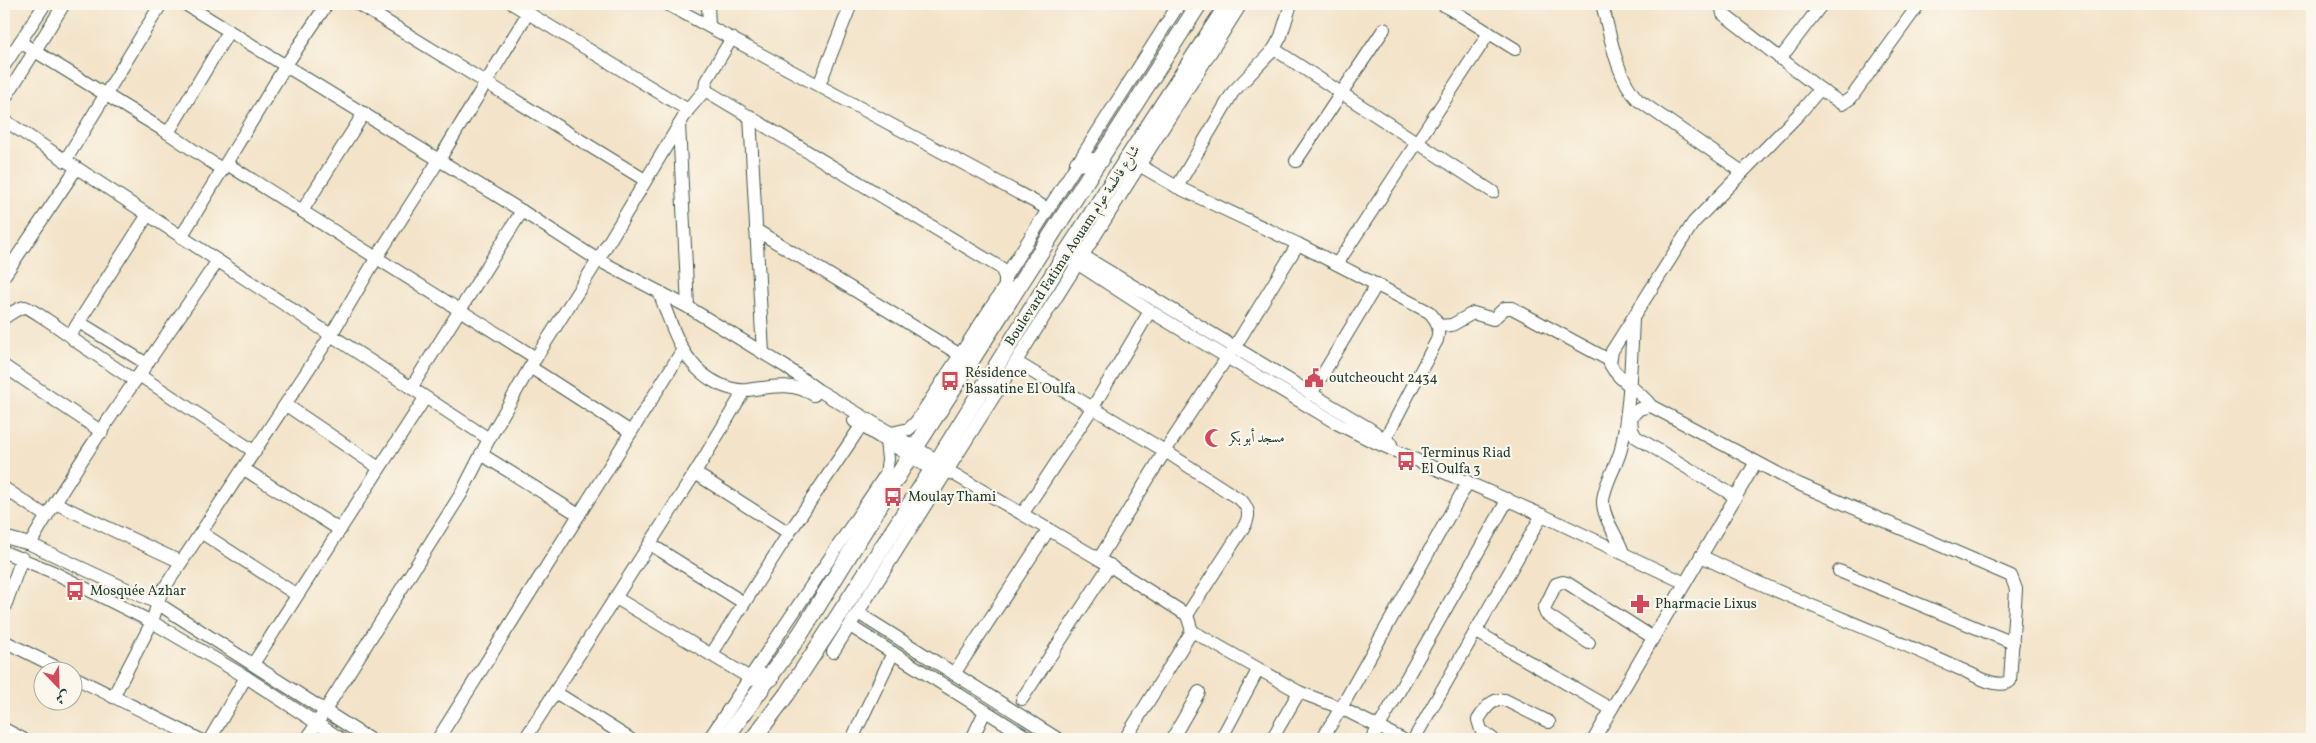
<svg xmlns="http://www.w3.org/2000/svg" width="2316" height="743" font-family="Vollkorn,Amiri,serif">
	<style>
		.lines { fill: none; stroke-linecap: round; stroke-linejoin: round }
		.minor-casing { stroke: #3f564a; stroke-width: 14 }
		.major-casing { stroke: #3f564a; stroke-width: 18 }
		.minor { stroke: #fff; stroke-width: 12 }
		.major { stroke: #fff; stroke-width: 16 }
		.labels { text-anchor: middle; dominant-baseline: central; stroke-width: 4.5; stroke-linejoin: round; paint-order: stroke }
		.street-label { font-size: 14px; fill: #1f3d34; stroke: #fbf7ec }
		.poi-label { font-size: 14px; fill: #1f3d34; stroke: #fbf7ec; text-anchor: start }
	</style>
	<rect width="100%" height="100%" fill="#fbf7ec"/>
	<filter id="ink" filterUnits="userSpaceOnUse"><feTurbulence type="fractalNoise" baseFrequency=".02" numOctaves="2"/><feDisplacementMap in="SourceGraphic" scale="10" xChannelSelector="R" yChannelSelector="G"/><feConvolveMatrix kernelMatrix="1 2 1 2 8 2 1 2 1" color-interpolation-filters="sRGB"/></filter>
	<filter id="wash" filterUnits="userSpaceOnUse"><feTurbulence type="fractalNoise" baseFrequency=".0096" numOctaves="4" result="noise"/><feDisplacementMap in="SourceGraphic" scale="20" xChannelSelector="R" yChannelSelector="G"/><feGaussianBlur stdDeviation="1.12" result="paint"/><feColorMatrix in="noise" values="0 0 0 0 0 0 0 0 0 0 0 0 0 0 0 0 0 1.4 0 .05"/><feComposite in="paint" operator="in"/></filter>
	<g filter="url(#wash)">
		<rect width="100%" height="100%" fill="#f3e3c8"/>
	</g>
	<g filter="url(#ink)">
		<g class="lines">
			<g class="minor-casing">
				<g id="minor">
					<polyline points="185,4 522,211 598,260 688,307 786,367 818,390 938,461"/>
					<polyline points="358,4 645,180"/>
					<polyline points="513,4 688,110"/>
					<polyline points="667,4 1048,209"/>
					<polyline points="708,4 709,26"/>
					<polyline points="1442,4 1515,49"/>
					<path d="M1602 4C1611 36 1615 75 1638 100L1741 171"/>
					<polyline points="1721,4 1723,14 1820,89 1842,104 1851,98 1919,4"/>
					<polyline points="20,42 168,133 223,170"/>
					<polyline points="1274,49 1493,192"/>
					<polyline points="1780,59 1822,4"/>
					<polyline points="4,66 45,4"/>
					<polyline points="819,85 851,4"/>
					<polyline points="705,90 1001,268 1005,277 1005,286 916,422 909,429 891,433"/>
					<polyline points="4,100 64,4"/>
					<polyline points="750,116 763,353"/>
					<polyline points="4,120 489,439"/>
					<polyline points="679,125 688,307"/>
					<polyline points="168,133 229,31"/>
					<polyline points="65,161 161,4"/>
					<polyline points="1296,161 1384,29"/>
					<polyline points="227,164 536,358"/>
					<path d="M1139 165 1177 187 1298 244 1429 312C1438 321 1440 328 1437 340L1382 445"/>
					<polyline points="1177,187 1233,92 1274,49 1281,36 1291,4"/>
					<polyline points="302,211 364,113"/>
					<polyline points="756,230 967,359"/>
					<polyline points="181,237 286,65 327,4"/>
					<polyline points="1075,251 1370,429 1391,444"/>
					<polyline points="1072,260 1150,311 1338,424 1368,439 1542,515 1685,583"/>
					<polyline points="1337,264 1489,33"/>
					<polyline points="4,276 76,169"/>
					<polyline points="1005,277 1179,4"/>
					<path d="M659 292C673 328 682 368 721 385 728 388 738 391 747 390 771 387 791 381 814 395"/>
					<path d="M4 318C10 314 17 308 25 307 29 307 72 336 74 340L135 381"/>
					<polyline points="79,322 147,364"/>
					<polyline points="1439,326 1452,325 1473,313 1493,319 1505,308 1512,308 1609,360"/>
					<polyline points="72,336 73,331 147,216"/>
					<polyline points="1234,348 1298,244"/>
					<path d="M1016 362 1165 451 1242 501C1249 510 1250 515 1245 525L1187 615"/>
					<polyline points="4,366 102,432"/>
					<polyline points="530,367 631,432"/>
					<polyline points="139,375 255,452"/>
					<polyline points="411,388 522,211"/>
					<polyline points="1311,394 1377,284"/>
					<polyline points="286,405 379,468"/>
					<polyline points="1651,406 1639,409 1631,417 1632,430 1636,437 1736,497"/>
					<polyline points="854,421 932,470"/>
					<polyline points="481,454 579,515"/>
					<polyline points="940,466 1099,559 1165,451 1228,356"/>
					<polyline points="244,469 340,530"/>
					<polyline points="695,473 789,533"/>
					<polyline points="4,488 46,516"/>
					<polyline points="55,503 181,562"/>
					<polyline points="1023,513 1093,407 1150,311"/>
					<polyline points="202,533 297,595"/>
					<polyline points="4,537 30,544 157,603 369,739"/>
					<path d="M30 544C87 447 153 355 217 262"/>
					<polyline points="650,544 744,603"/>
					<polyline points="4,552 53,572 152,622 246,677 341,739"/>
					<path d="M1623 553C1618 536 1604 521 1603 503 1603 485 1617 466 1621 449 1630 406 1631 362 1633 319"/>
					<path d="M1701 556C1786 598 1874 630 1960 669 1973 674 1997 690 2010 681L2016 589 2011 576 1794 482 1651 406C1640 390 1619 382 1610 364L1612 351 1693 223 1798 115 1820 89"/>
					<polyline points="1099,559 1187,615 1192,631 1299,692 1341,708 1402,739"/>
					<polyline points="1839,571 2013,643"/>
					<polyline points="616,598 750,678"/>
					<polyline points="4,609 22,558"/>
					<polyline points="858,613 1058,739"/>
					<polyline points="850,626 1030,739"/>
					<polyline points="1475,631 1611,709"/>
					<polyline points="4,641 62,670"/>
					<polyline points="1589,643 1546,614 1544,609 1556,584 1563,582 1567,583 1652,637"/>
					<polyline points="833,652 1241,4"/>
					<polyline points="711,655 789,533 861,426"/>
					<polyline points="253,664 425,398"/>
					<polyline points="954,674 1049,529"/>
					<polyline points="72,676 199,739"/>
					<polyline points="555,692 630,739"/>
					<polyline points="113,697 152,622 161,593 331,335 377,257 439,160 528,13"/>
					<polyline points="1022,699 1110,565"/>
					<polyline points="4,729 23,739"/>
					<polyline points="210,739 246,677"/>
					<polyline points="307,739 461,494 489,439 530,367 598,260 688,110 705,90 706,81 732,38"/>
					<polyline points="438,739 682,351"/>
					<polyline points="525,739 695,473 744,391"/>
					<polyline points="709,739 886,474 888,459 886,441"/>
					<polyline points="852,739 893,653"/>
					<polyline points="972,739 985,711"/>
					<polyline points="1125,739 1192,631"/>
					<polyline points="1172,739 1199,692"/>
					<polyline points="1221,739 1258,670"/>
					<polyline points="1272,739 1299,692"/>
					<polyline points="1322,739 1341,708 1468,482"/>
					<polyline points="1372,739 1508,499"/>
					<polyline points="1414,739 1542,515"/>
					<path d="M1493 739 1481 730 1478 720C1485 709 1491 698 1505 700L1549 722"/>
					<polyline points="1594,739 1756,462"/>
				</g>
			</g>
			<g class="major-casing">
				<g id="major">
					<polyline points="1078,163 1101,160"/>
					<polyline points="750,678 762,676 771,678"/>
					<polyline points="725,739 801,633 910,456 1199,4"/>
					<polyline points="753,739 787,694 837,618 932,470 1065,255 1228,4"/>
				</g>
			</g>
			<use href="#minor" class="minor"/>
			<use href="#major" class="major"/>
		</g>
	</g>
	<defs>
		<g id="civic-bare" transform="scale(1.5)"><path d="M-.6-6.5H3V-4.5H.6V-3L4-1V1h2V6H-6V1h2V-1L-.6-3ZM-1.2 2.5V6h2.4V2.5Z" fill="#d1495b" stroke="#fbf7ec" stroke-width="2.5" paint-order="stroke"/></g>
		<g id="bus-bare" transform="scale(1.5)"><path d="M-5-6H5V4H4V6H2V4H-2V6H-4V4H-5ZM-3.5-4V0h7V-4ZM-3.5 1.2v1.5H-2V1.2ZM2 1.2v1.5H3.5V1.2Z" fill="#d1495b" stroke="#fbf7ec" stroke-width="2.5" paint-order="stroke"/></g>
		<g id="mosque-bare" transform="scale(1.5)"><path d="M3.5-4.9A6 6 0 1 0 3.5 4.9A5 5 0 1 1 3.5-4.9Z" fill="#d1495b" stroke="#fbf7ec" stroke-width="2.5" paint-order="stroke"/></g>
		<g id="pharmacy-bare" transform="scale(1.5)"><path d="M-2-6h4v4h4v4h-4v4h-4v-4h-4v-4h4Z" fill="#d1495b" stroke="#fbf7ec" stroke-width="2.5" paint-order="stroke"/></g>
	</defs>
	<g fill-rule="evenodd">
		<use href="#civic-bare" x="1314" y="378"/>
		<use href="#bus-bare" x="950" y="381"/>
		<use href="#mosque-bare" x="1214" y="438"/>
		<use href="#bus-bare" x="1406" y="461"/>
		<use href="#bus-bare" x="893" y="497"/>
		<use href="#bus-bare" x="75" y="591"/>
		<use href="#pharmacy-bare" x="1640" y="604"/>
	</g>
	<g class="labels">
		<g class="street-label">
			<text transform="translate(1073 246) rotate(-57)">Boulevard Fatima Aouam شارع فاطمة عوام</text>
		</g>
		<g class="poi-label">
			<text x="965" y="373">Résidence<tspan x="965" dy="16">Bassatine El Oulfa</tspan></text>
			<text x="1329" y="378">outcheoucht 2434</text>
			<text x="1229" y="438">مسجد أبو بكر</text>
			<text x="1421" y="453">Terminus Riad<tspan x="1421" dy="16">El Oulfa 3</tspan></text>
			<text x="908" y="497">Moulay Thami</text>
			<text x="90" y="591">Mosquée Azhar</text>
			<text x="1655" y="604">Pharmacie Lixus</text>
		</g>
	</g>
	<rect width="2316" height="743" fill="none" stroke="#fbf7ec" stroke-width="20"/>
	<g transform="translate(58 686) rotate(157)"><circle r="24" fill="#fbf7ec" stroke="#a3ada2"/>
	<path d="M0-4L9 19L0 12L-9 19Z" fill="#d1495b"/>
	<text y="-8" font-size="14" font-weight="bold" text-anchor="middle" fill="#1f3d34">ش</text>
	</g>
</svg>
